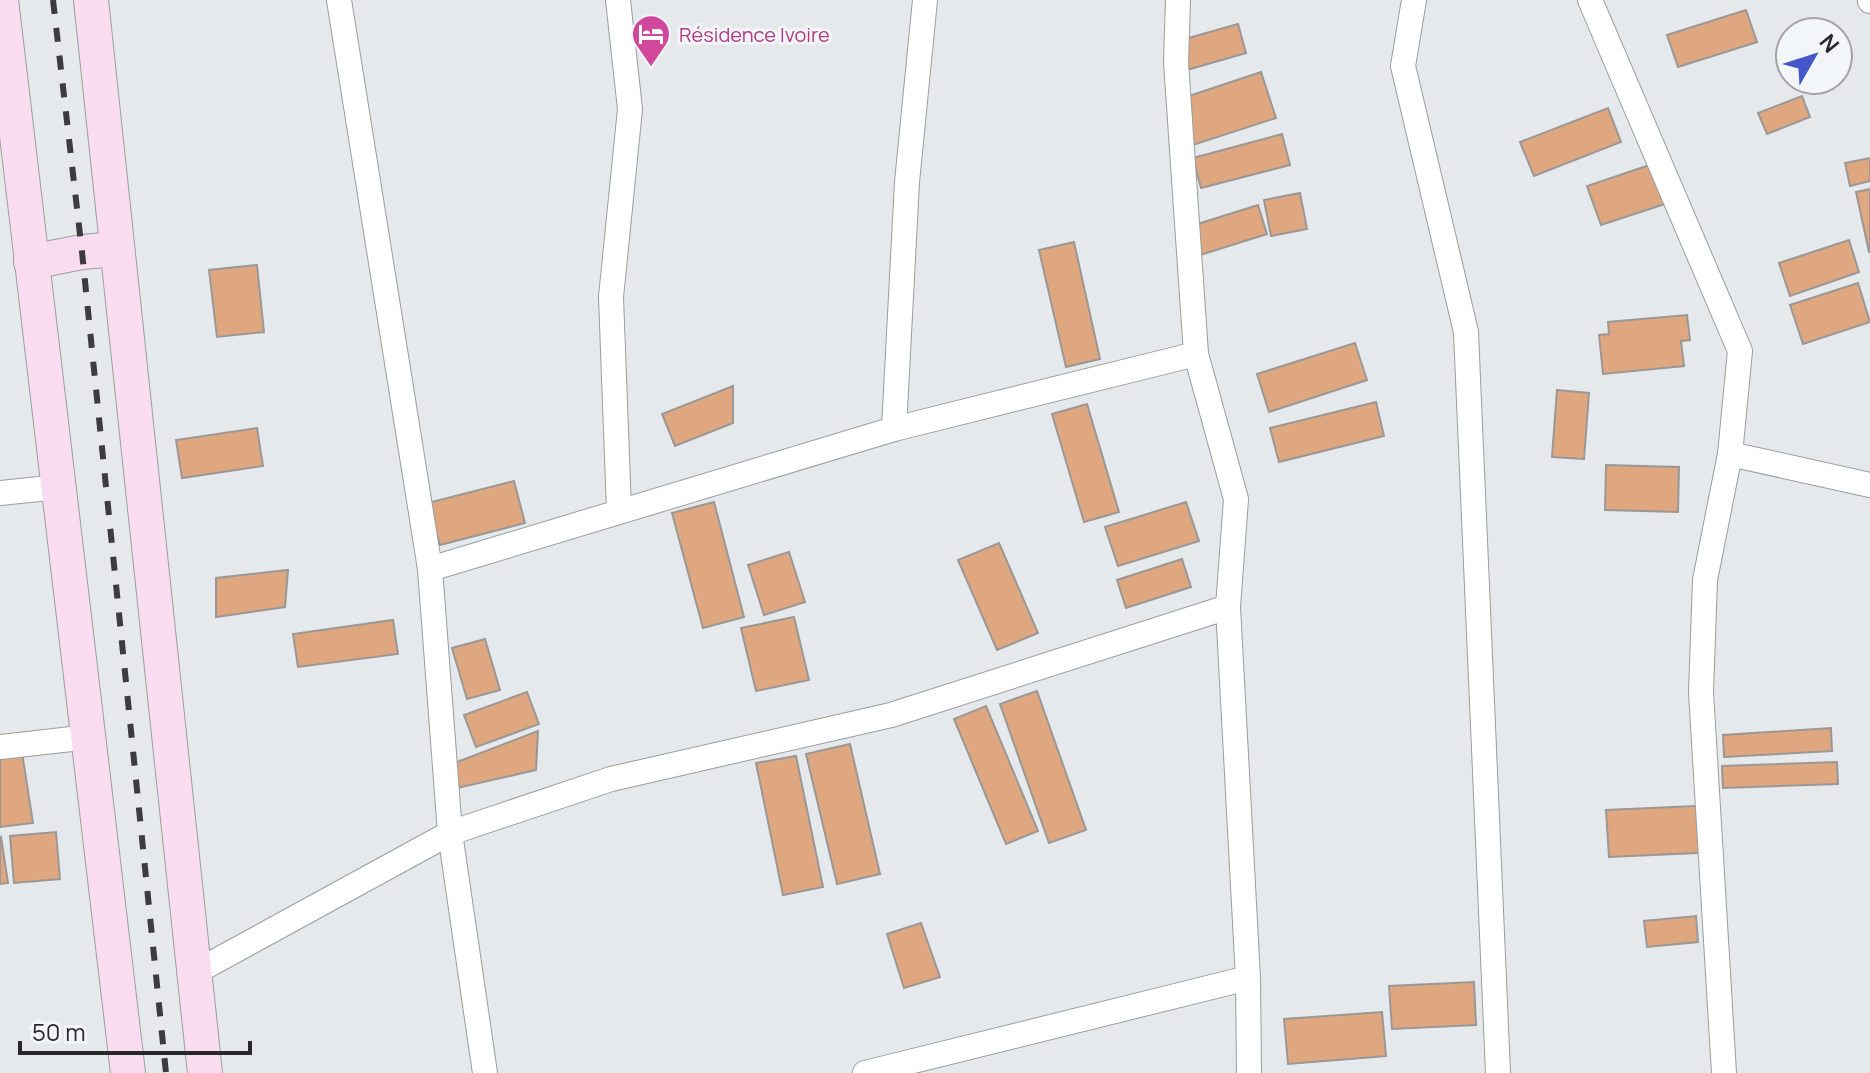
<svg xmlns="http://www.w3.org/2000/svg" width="1870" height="1073" font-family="Manrope,sans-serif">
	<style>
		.building { fill: #dea780; stroke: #9a9795; stroke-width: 2 }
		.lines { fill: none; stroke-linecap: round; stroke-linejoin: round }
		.minor-casing { stroke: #9a9d9f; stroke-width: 26 }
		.secondary-casing { stroke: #9a9d9f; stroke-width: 36 }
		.minor { stroke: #fff; stroke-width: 24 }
		.secondary { stroke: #fadcf1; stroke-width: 34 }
		.rail { stroke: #3b3c3e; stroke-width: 6; stroke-dasharray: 14 14; stroke-linecap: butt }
		.labels { text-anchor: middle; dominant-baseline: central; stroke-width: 6; stroke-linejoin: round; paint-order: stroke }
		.hotel-label { font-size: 20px; fill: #b23c85; stroke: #f3f6f9; text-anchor: start }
	</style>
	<rect width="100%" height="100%" fill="#e6e9ec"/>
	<g class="building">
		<polygon points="1746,10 1757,42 1678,67 1667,35"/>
		<polygon points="1238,24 1246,53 1187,70 1178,41"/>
		<polygon points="1261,72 1276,118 1190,146 1189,96"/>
		<polygon points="1802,96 1810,117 1767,134 1758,113"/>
		<polygon points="1608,108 1621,142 1534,176 1520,142"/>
		<polygon points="1282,134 1290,165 1201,188 1193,158"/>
		<polygon points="1870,158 1870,181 1850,186 1845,163"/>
		<polygon points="1667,159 1680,199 1601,225 1587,186"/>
		<polygon points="1870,189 1870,252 1869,252 1856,192"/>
		<polygon points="1300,193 1307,229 1271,236 1264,200"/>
		<polygon points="1258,205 1267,234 1197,256 1188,227"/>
		<polygon points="1849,240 1859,272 1790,296 1779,263"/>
		<polygon points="1074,242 1100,359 1066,367 1039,250"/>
		<polygon points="257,265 264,332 217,337 209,270"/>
		<polygon points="1858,283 1870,322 1803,344 1790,305"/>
		<polygon points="1687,315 1690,340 1681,341 1684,366 1603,374 1599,335 1609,334 1608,322"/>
		<polygon points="1355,343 1367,380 1269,412 1257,374"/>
		<polygon points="733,386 733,423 675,446 662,414"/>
		<polygon points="1557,390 1589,393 1584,459 1552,457"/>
		<polygon points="1376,402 1384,436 1279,462 1270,428"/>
		<polygon points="1087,404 1119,512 1084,522 1052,414"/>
		<polygon points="257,428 263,466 182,478 176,440"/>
		<polygon points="1606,465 1679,467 1678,512 1605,510"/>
		<polygon points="514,481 525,523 440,545 428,503"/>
		<polygon points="714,502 744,617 703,628 672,513"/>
		<polygon points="1186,502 1199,541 1118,566 1105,527"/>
		<polygon points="999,543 1038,633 997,650 958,560"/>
		<polygon points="789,552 805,602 764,615 748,565"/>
		<polygon points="1182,559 1191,587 1126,608 1117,580"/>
		<polygon points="288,570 285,607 216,617 216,578"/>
		<polygon points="794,617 809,680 756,691 741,628"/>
		<polygon points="393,620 398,654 298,667 293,634"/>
		<polygon points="485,639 500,690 467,699 452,648"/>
		<polygon points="1037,691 1086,830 1049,843 1000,704"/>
		<polygon points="527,692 539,724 476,747 464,715"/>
		<polygon points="986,706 1038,831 1006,844 954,719"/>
		<polygon points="1831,728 1832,751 1724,757 1723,735"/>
		<polygon points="538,731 536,770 457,788 457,762"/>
		<polygon points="850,744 880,874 837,884 806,754"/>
		<polygon points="21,746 33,823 0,827 0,749"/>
		<polygon points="796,756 823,887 783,895 756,763"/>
		<polygon points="1837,762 1838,784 1723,788 1722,766"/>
		<polygon points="1718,805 1720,852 1609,857 1606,810"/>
		<polygon points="56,832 60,879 14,883 10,836"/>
		<polygon points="1,837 8,883 0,884 0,838"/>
		<polygon points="1696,916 1698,942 1647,947 1644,921"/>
		<polygon points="921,923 940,977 904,988 887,934"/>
		<polygon points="1474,982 1476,1025 1392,1029 1389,986"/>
		<polygon points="1382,1012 1386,1056 1288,1064 1284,1019"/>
	</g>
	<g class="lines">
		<g class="minor-casing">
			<g id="minor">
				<polyline points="339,0 430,569 450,833 485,1073"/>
				<polyline points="618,0 630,109 611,297 619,510"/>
				<polyline points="1178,0 1176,62 1196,354 1236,499 1228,607 1248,978 1249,1073"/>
				<polyline points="1414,0 1403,66 1466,332 1498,1073"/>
				<polyline points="1590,0 1740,351 1730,454 1705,580 1701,692 1724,1073"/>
				<polyline points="1870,0 1870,1"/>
				<polyline points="894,429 907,182 925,0"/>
				<polyline points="1730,454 1870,485"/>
				<polyline points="0,493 58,487"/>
				<polyline points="430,569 894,429 1196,354"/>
				<polyline points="0,747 89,737"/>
				<polyline points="194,973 450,833 611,779 891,715 1228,607"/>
				<polyline points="865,1073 1248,978"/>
			</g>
		</g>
		<g class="secondary-casing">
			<g id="secondary">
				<polyline points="1,0 128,1073"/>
				<polyline points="91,0 205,1073"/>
				<polyline points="31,262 82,252 117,249"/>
			</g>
		</g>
		<use href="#minor" class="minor"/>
		<use href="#secondary" class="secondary"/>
		<polyline class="rail" points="53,0 82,252 166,1073"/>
	</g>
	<defs>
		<g id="hotel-pin" transform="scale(2)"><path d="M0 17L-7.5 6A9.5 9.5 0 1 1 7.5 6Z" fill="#d1479c" stroke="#f3f6f9"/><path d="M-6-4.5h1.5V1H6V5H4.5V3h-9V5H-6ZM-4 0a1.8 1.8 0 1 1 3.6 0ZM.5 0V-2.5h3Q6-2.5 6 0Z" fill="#fff"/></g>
	</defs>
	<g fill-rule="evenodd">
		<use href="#hotel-pin" x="651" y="34"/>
	</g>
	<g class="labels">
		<g class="hotel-label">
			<text x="679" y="34">Résidence Ivoire</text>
		</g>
	</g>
	<g transform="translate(1814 56) rotate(51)"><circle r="38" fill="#f3f6f9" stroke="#a2a4a6" stroke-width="2"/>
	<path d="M0-6L14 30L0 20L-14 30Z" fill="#4357cb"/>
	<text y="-12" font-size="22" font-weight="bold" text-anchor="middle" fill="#28292a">N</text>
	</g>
	<path d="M20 1041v12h230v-12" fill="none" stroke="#28292a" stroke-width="4"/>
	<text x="32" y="1041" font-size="24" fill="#28292a" stroke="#f3f6f9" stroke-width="6" paint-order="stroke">50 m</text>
</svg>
